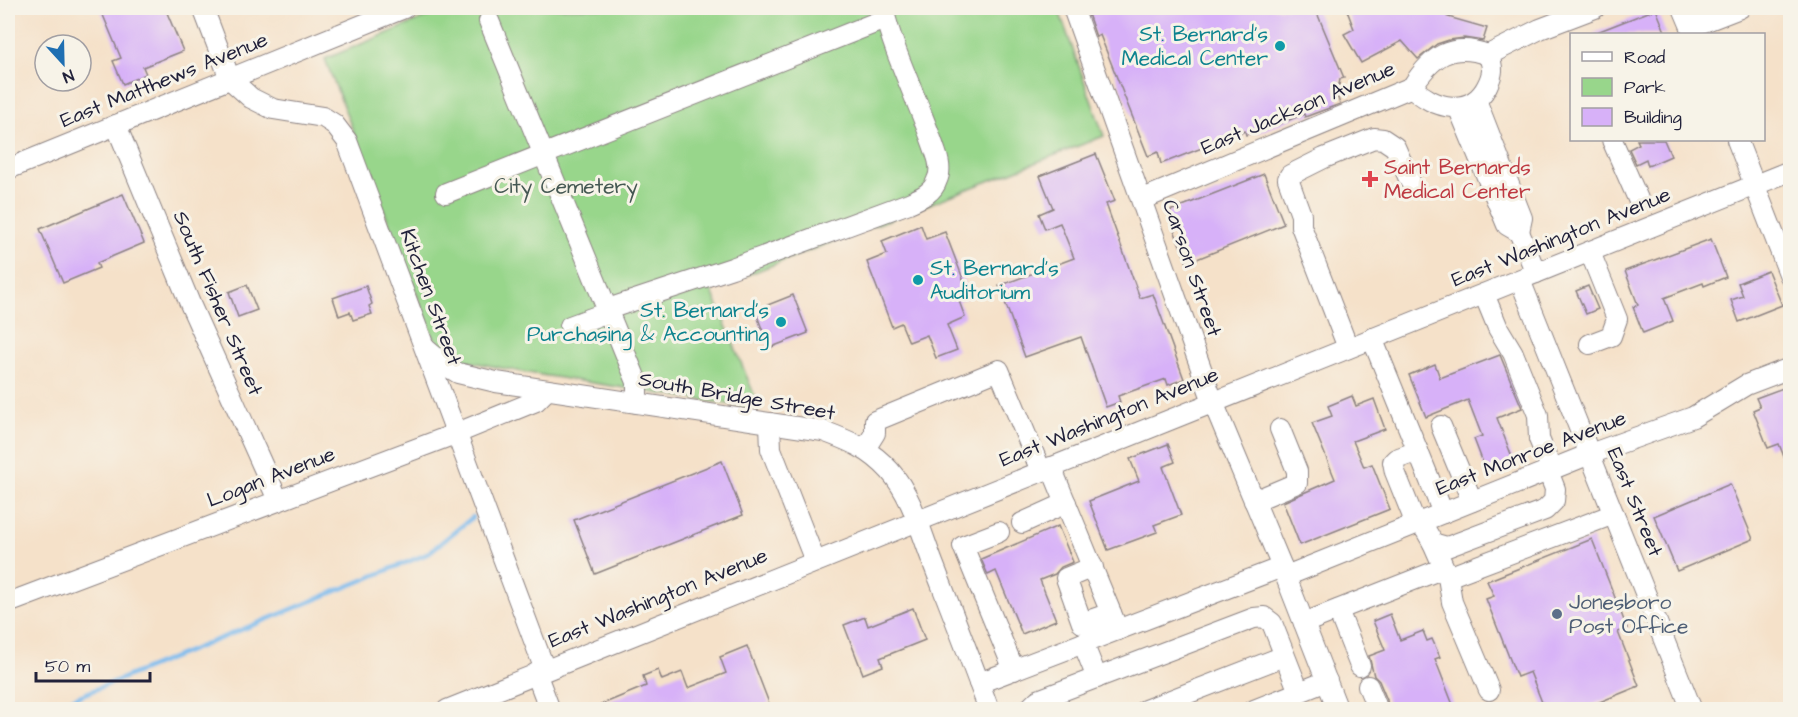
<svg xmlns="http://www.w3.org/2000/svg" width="1798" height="717" font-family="'Architects Daughter',sans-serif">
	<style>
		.green { fill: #98d68b; stroke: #5d7c63; stroke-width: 1.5 }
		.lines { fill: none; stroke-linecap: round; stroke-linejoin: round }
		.stream { stroke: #79baee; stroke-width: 4.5 }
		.building { fill: #d7b1f8 }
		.minor-casing { stroke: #8c8282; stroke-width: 22 }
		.minor { stroke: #fff; stroke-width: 20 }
		.culture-dot { fill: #0f9aa8; stroke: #f7f3e8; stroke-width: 2 }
		.health-dot { fill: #e0444e; stroke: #f7f3e8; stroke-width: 2 }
		.service-dot { fill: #5c6f8a; stroke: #f7f3e8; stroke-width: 2 }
		.labels { text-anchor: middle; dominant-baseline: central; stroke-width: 6; stroke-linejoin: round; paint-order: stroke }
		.culture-label { font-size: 21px; fill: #0d838f; stroke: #f7f3e8; text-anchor: end }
		.street-label { font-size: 21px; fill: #22223b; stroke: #f7f3e8 }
		.health-label { font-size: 21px; fill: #be3a42; stroke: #f7f3e8; text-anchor: start }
		.park-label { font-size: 21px; fill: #455853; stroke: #f7f3e8 }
		.service-label { font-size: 21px; fill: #4e5e75; stroke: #f7f3e8; text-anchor: start }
	</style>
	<rect width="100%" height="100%" fill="#f7f3e8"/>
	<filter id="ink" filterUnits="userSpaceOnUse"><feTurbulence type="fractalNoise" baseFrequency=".0167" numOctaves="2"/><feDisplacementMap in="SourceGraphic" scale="12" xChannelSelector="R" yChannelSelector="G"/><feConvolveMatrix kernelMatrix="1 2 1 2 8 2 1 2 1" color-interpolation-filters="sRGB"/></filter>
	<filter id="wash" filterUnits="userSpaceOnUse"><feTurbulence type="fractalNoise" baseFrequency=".008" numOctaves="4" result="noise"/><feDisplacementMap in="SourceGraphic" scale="24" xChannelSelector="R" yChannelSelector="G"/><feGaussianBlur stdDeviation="1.35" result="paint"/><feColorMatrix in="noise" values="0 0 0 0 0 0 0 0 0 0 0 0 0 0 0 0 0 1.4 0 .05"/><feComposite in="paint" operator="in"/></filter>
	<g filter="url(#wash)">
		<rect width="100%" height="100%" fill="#f5e1c9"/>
		<polygon class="green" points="449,8 1058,8 1104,136 711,289 760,409 522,372 462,360 446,351 433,336 325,59"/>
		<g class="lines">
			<polyline class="stream" points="45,710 427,554 473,517"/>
		</g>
		<g id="blocks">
			<g class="building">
				<polygon points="100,8 165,8 183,51 143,67 146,74 123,84 113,61 121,58"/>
				<polygon points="1086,8 1315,8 1344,78 1340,79 1339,85 1334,87 1340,104 1305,117 1304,114 1257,133 1256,131 1246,135 1245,131 1161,164 1158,152 1148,156 1100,35 1096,37"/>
				<polygon points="1346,8 1471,8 1448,17 1487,28 1483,41 1464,38 1449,40 1437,44 1418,59 1402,41 1361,63 1344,34 1354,29"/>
				<polygon points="1656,9 1666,34 1592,34"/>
				<polygon points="1637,140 1664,140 1671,156 1648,166 1646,159 1636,164 1629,149 1639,144"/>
				<polygon points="1096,154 1115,201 1106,204 1140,298 1153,294 1184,379 1168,385 1166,379 1118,396 1120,402 1106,407 1081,337 1025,357 999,286 1074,258 1060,223 1045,229 1039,214 1053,208 1040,176"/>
				<polygon points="1264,174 1284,224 1187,263 1167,212"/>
				<polygon points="123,194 144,243 97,263 99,268 63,283 40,229"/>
				<polygon points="921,225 926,239 945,232 970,297 959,301 965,317 947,325 957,350 936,358 927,335 909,342 901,323 892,327 867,262 887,254 882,241"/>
				<polygon points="1711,239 1726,277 1704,286 1703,283 1664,298 1673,321 1643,333 1633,307 1638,305 1625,271"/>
				<polygon points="1768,271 1782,305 1739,322 1731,300 1743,296 1738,283"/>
				<polygon points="247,285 257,310 238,317 229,292"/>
				<polygon points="366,286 372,304 369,306 372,314 353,320 350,312 339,316 333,298"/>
				<polygon points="1588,286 1598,309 1586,314 1576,291"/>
				<polygon points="793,295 808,333 769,348 755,310"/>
				<polygon points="1500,355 1522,408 1497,418 1514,462 1487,473 1474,439 1482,436 1468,400 1426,417 1409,375 1435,364 1440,378"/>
				<polygon points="1791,385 1791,472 1790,472 1779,444 1768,448 1753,410 1760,407 1756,398"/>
				<polygon points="1352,396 1356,406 1374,399 1385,429 1353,441 1364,467 1372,464 1390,509 1300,545 1283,502 1335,479 1312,423 1332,416 1328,406"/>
				<polygon points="1168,444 1175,462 1163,467 1181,515 1154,525 1157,532 1108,550 1089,501 1139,481 1130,459"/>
				<polygon points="722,461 743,515 595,574 574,520"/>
				<polygon points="1730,484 1753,539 1677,571 1654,516"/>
				<polygon points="1058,526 1073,562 1061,567 1055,574 1040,580 1056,620 1022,634 996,571 988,575 981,559"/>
				<polygon points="1592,539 1627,628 1618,632 1639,686 1580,710 1545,710 1530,672 1517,677 1486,599 1494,596 1487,581"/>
				<polygon points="913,608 925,640 880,658 883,666 863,674 844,625 865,617 868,626"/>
				<polygon points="1390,614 1400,640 1423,631 1427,641 1432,639 1440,657 1435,659 1455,710 1388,710 1387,700 1379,681 1374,676 1369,656 1385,650 1373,621"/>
				<polygon points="747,646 769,703 752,710 588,710 646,686 643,676 658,670 662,680 682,672 688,688 726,673 720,657"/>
			</g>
		</g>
	</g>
	<g filter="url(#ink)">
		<use href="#blocks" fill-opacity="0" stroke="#8c8282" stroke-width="1.5"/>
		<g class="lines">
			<g class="minor-casing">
				<g id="minor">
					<polyline points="203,8 230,79 251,98 273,109 323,117 334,124 347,141 545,670"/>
					<polyline points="1073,8 1213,402 1282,567 1338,710"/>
					<polyline points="1683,8 1694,34"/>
					<polyline points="489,21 637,382 637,403"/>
					<polyline points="1691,27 1740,8"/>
					<path d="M1412 87C1433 109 1471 118 1487 86 1493 74 1494 67 1488 55"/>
					<polyline points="1458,107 1507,225 1519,232 1522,218 1476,100"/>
					<polyline points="116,125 191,306 278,500"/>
					<polyline points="1612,140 1638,199"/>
					<polyline points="1737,140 1790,276"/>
					<polyline points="8,169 404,8"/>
					<polyline points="446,193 885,19"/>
					<path d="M1143 199 1412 87C1431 57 1451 41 1488 55L1540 29 1595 8"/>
					<polyline points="1519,232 1536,273"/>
					<polyline points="1520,280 1692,710"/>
					<polyline points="1484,294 1498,328 1513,353 1538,415 1539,439 1552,470"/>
					<path d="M608 309 732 268 909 203C920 198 933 193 937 180 941 172 939 161 936 153 920 104 895 58 883 8"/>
					<polyline points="570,326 608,312"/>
					<polyline points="1372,338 1443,513"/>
					<polyline points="1590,344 1611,336 1617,319 1590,252"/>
					<polyline points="1348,348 1301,226 1301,215 1288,179 1290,175 1324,158 1374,138 1383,139 1395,147 1410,181"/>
					<path d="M427 350 445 365 458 373 496 382 823 431C850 441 870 449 890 471 912 496 921 532 933 563 952 612 971 660 989 710"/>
					<polyline points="770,423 771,449 815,561"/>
					<polyline points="1441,426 1472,501"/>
					<polyline points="865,449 875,433 875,421 999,370 1041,471"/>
					<polyline points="1051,467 1118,630"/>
					<polyline points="1254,501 1297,483 1297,471 1280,429"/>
					<polyline points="1421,522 1433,543 1447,547 1545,510 1554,501 1555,489 1548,471"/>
					<polyline points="1022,523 1066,503"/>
					<polyline points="1416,524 1395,472 1393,462 1396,459 1418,451"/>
					<polyline points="999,532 963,546 1014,670"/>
					<polyline points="1433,543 1448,577 1452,602 1489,690"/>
					<polyline points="1093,567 1066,578 1082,623 1111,613"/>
					<polyline points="1286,576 1590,454 1693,417 1746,385 1790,368"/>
					<polyline points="1448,577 1614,514"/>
					<polyline points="8,603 455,434 536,401 547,390"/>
					<polyline points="1338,610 1360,666"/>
					<polyline points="1304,623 1444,568"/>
					<polyline points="1083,643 1097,678"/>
					<polyline points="536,673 550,710"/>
					<polyline points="979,683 1282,567"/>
					<polyline points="1368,686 1376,705 1375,710"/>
					<polyline points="447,710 1790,171"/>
					<polyline points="1028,710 1038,700 1254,618 1264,617 1272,623 1299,692"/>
					<polyline points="1145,710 1284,656"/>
					<polyline points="1254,710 1327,681"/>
				</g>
			</g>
			<use href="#minor" class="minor"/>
		</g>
	</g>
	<g class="culture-dot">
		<circle cx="1280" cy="46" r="6"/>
		<circle cx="918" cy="280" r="6"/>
		<circle cx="781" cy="322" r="6"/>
	</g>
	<path class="health-dot" d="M1367 170h6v6h6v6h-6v6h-6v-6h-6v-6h6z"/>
	<circle class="service-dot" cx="1557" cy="614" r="6"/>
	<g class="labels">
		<g class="culture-label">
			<text x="1268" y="34">St. Bernard's<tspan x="1268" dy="24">Medical Center</tspan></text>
			<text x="930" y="268" text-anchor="start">St. Bernard's<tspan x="930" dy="24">Auditorium</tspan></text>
			<text x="769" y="310">St. Bernard's<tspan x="769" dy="24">Purchasing &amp; Accounting</tspan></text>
		</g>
		<g class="street-label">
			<text transform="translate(164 80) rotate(-22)">East Matthews Avenue</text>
			<text transform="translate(1298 108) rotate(-23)">East Jackson Avenue</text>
			<text transform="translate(1561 237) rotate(-22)">East Washington Avenue</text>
			<text transform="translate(1192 268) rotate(71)">Carson Street</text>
			<text transform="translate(431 297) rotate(70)">Kitchen Street</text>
			<text transform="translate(218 303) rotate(67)">South Fisher Street</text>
			<text transform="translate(737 396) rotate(10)">South Bridge Street</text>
			<text transform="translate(1109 417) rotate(-22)">East Washington Avenue</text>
			<text transform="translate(1531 453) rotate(-21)">East Monroe Avenue</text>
			<text transform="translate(271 477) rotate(-21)">Logan Avenue</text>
			<text transform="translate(1635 502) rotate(68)">East Street</text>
			<text transform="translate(658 598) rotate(-22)">East Washington Avenue</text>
		</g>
		<g class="health-label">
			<text x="1384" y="167">Saint Bernards<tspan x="1384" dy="24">Medical Center</tspan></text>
		</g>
		<g class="park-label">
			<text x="566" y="186">City Cemetery</text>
		</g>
		<g class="service-label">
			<text x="1569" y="602">Jonesboro<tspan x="1569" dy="24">Post Office</tspan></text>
		</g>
	</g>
	<rect width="1798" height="717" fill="none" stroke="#f7f3e8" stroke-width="30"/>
	<rect x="1570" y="33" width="195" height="108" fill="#f7f3e8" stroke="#a29fa3" stroke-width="1.5"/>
	<rect x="1582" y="52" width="30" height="9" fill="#ffffff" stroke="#a29fa3" stroke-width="1.5"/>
	<text x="1624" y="63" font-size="18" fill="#22223b">Road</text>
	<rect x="1582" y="78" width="30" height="18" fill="#98d68b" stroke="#a29fa3" stroke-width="1.5"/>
	<text x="1624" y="93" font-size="18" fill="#22223b">Park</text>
	<rect x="1582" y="108" width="30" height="18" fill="#d7b1f8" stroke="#a29fa3" stroke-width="1.5"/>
	<text x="1624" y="123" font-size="18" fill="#22223b">Building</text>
	<g transform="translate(63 63) rotate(158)"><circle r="28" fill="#f7f3e8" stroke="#a29fa3" stroke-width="1.5"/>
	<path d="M0-4.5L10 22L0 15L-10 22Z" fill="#1f6fb2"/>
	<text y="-9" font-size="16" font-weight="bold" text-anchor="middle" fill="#22223b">N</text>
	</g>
	<path d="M36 672v9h114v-9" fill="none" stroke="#22223b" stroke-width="3"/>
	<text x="45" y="672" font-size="18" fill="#22223b" stroke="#f7f3e8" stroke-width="4.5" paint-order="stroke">50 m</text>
</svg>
